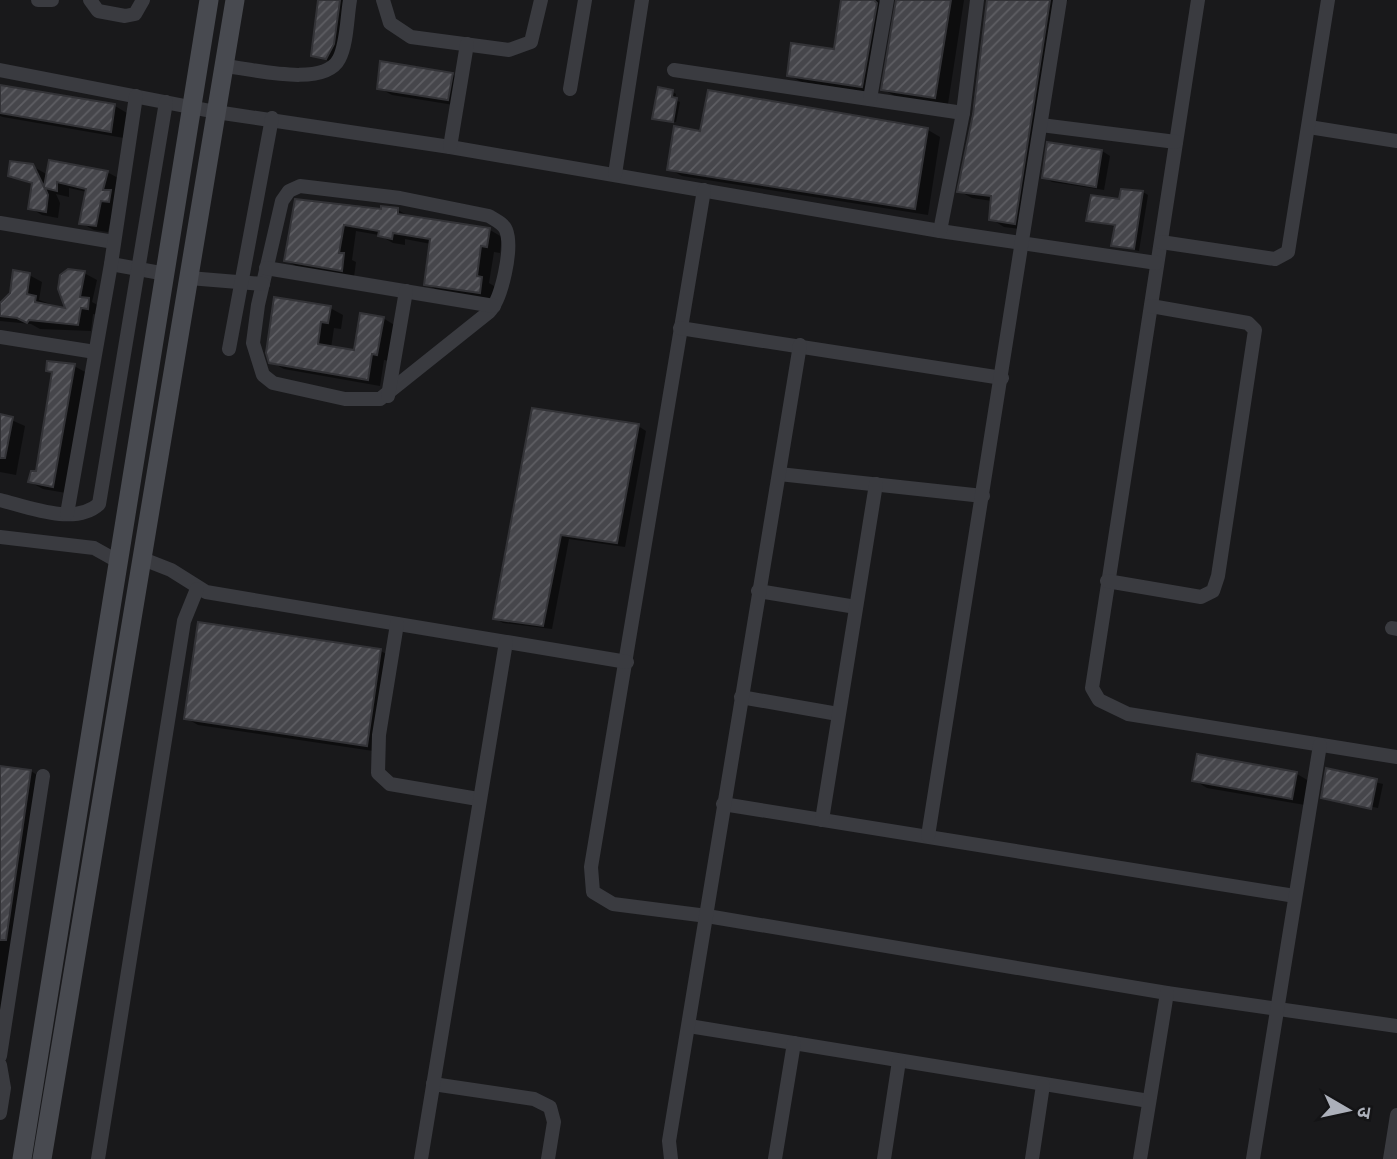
<svg xmlns="http://www.w3.org/2000/svg" width="1397" height="1159" font-family="'Alegreya Sans','Noto Sans Devanagari',sans-serif">
	<style>
		.shadow { fill: #0007 }
		.building { fill: url(#building-hatch); stroke: #333337; stroke-width: 2 }
		.lines { fill: none; stroke-linecap: round; stroke-linejoin: round }
		.street { stroke: #3a3b40; stroke-width: 14 }
		.secondary { stroke: #484a50; stroke-width: 19 }
	</style>
	<defs>
		<pattern id="building-hatch" width="6" height="6" patternUnits="userSpaceOnUse" patternTransform="scale(1.75)"><rect width="6" height="6" fill="#46464b"/><path d="M-1 1l2-2M0 6l6-6M5 7l2-2" fill="none" stroke="#5e5e63"/></pattern>
	</defs>
	<rect width="100%" height="100%" fill="#19191b"/>
	<g class="shadow">
		<polygon points="320,0 355,0 339,65 313,55"/>
		<polygon points="843,0 878,0 889,12 875,93 801,82 789,75 835,51"/>
		<polygon points="898,0 964,0 948,104 896,97 883,89"/>
		<polygon points="991,0 1068,0 1063,6 1027,230 1004,227 991,219 992,201 972,198 959,191"/>
		<polygon points="452,74 465,82 460,106 392,95 379,88"/>
		<polygon points="0,87 115,106 127,113 124,138 3,117 0,116"/>
		<polygon points="673,92 676,94 675,100 680,102 676,122 654,118"/>
		<polygon points="928,130 940,137 928,215 682,176 669,169 701,133"/>
		<polygon points="1049,144 1102,151 1110,156 1104,190 1052,182 1044,177"/>
		<polygon points="32,166 48,175 107,172 120,179 108,232 94,230 81,223 87,192 69,188 69,197 56,194 60,203 58,218 42,215 30,208 33,185 10,175"/>
		<polygon points="1143,192 1148,195 1139,251 1113,245 1116,227 1088,220"/>
		<polygon points="297,201 382,211 398,210 410,217 490,230 502,237 500,253 494,252 489,283 494,286 493,299 439,291 426,284 431,244 405,239 405,245 393,243 379,235 356,231 352,260 356,262 354,277 299,268 286,260"/>
		<polygon points="84,273 97,280 92,302 101,307 100,315 93,314 91,331 40,329 31,324 0,321 0,302 3,302 29,275 42,282 39,300 67,310"/>
		<polygon points="330,308 343,315 341,329 334,328 331,348 356,352 383,318 396,326 390,361 384,360 380,386 284,369 271,362"/>
		<polygon points="74,366 87,373 66,493 43,489 30,482 38,473 54,373 48,370"/>
		<polygon points="0,415 25,426 16,475 0,472"/>
		<polygon points="638,426 646,431 625,547 569,539 552,629 503,623 495,618"/>
		<polygon points="381,651 393,658 380,752 198,725 186,718"/>
		<polygon points="1198,756 1297,774 1309,781 1305,805 1207,788 1194,780"/>
		<polygon points="0,768 31,771 43,779 0,1064"/>
		<polygon points="1327,771 1383,784 1378,808 1323,797"/>
	</g>
	<g class="building">
		<polygon points="318,0 340,0 334,44 326,59 311,56"/>
		<polygon points="841,0 874,0 877,3 862,87 787,76 791,43 834,49"/>
		<polygon points="896,0 951,0 935,98 881,90"/>
		<polygon points="987,0 1050,0 1015,224 989,220 991,196 957,192 973,114"/>
		<polygon points="380,61 453,73 448,100 377,89"/>
		<polygon points="0,85 115,104 111,132 0,113"/>
		<polygon points="658,87 673,90 672,97 677,98 673,122 652,119"/>
		<polygon points="708,90 928,128 915,209 667,170 674,126 700,131"/>
		<polygon points="1047,142 1102,150 1096,187 1042,178"/>
		<polygon points="49,160 108,171 103,190 111,190 109,202 101,201 96,226 79,224 86,189 57,182 57,191 45,188 48,195 46,212 28,209 32,183 8,176 10,161 33,164 44,187"/>
		<polygon points="1121,189 1143,191 1134,249 1111,246 1115,225 1086,221 1091,195 1119,199"/>
		<polygon points="295,199 381,209 381,206 398,208 398,214 490,228 487,247 481,246 477,276 482,277 480,293 424,285 430,239 393,233 392,239 378,236 379,231 344,225 339,253 344,253 342,271 284,261"/>
		<polygon points="68,269 85,271 80,297 89,298 88,309 81,308 78,325 29,320 27,323 17,318 0,316 0,303 10,293 13,270 30,273 27,294 36,296 35,302 65,308 58,289 60,275"/>
		<polygon points="274,297 331,306 328,323 321,322 318,344 354,350 360,313 384,317 377,355 372,354 368,380 269,363 266,353"/>
		<polygon points="47,361 75,364 53,487 28,482 31,471 36,471 52,372 46,371"/>
		<polygon points="532,408 639,424 617,543 561,535 543,626 493,619"/>
		<polygon points="0,414 13,417 5,458 0,458"/>
		<polygon points="198,622 381,649 367,746 184,719"/>
		<polygon points="1197,754 1297,772 1292,799 1192,781"/>
		<polygon points="0,766 31,770 6,940 0,940"/>
		<polygon points="1326,768 1377,779 1371,809 1321,798"/>
	</g>
	<g class="lines">
		<g class="street">
			<polyline points="38,0 52,0"/>
			<polyline points="90,0 98,11 125,16 135,14 143,0"/>
			<polyline points="383,0 390,23 411,37 509,50 531,42 541,0"/>
			<polyline points="1198,0 1092,688 1099,700 1128,714 1397,757"/>
			<path d="M225 66C253 69 324 88 339 59 347 44 347 17 350 0"/>
			<polyline points="0,70 216,112 450,147 940,231 1157,263"/>
			<polyline points="674,70 963,113"/>
			<polyline points="570,89 585,0"/>
			<polyline points="870,99 887,0"/>
			<polyline points="1041,125 1176,142"/>
			<polyline points="1309,127 1397,141"/>
			<polyline points="450,147 467,44"/>
			<polyline points="615,174 642,0"/>
			<path d="M300 186 400 198 489 216C495 220 503 223 506 230 513 248 502 299 489 312L380 399H345L273 383 263 375 253 343 258 305 282 201 289 191Z"/>
			<polyline points="704,190 591,867 593,892 613,904 707,916 1167,993 1397,1026"/>
			<polyline points="0,223 114,242"/>
			<polyline points="940,231 963,113 977,0"/>
			<polyline points="1161,242 1275,259 1288,252 1328,0"/>
			<polyline points="111,264 166,274"/>
			<polyline points="266,268 494,306"/>
			<polyline points="189,278 263,284"/>
			<polyline points="680,328 1002,378"/>
			<polyline points="0,337 95,352"/>
			<polyline points="229,349 272,118"/>
			<polyline points="388,396 406,291"/>
			<polyline points="779,474 983,496"/>
			<path d="M0 500C28 507 75 526 99 504L166 102"/>
			<polyline points="67,514 111,264 136,96"/>
			<polyline points="0,537 94,548 119,562"/>
			<polyline points="143,559 171,570 206,592 627,662"/>
			<polyline points="1107,581 1201,597 1213,591 1218,576 1255,330 1248,323 1151,306"/>
			<polyline points="758,591 856,607"/>
			<polyline points="397,624 379,735 378,773 390,784 478,799"/>
			<polyline points="1392,628 1397,629"/>
			<polyline points="741,697 838,714"/>
			<polyline points="723,804 1295,896"/>
			<polyline points="822,820 876,484"/>
			<polyline points="928,836 1060,0"/>
			<polyline points="689,1026 1149,1101"/>
			<polyline points="0,1056 43,776"/>
			<polyline points="0,1065 4,1088 0,1113"/>
			<polyline points="433,1084 534,1099 550,1107 554,1122 548,1159"/>
			<polyline points="98,1159 184,621 197,589"/>
			<polyline points="421,1159 506,642"/>
			<polyline points="671,1159 669,1141 800,345"/>
			<polyline points="775,1159 794,1043"/>
			<polyline points="884,1159 899,1061"/>
			<polyline points="1032,1159 1043,1085"/>
			<polyline points="1140,1159 1167,993"/>
			<polyline points="1253,1159 1320,745"/>
			<polyline points="1390,1159 1397,1115"/>
		</g>
		<g class="secondary">
			<polyline points="22,1159 209,0"/>
			<polyline points="42,1159 235,0"/>
		</g>
	</g>
	<g transform="translate(1348 1110) rotate(99)" stroke="#141416" stroke-width="5" paint-order="stroke">
	<path d="M0-5L12 26L0 18L-12 26Z" fill="#acb0ba"/>
	<text y="-10" font-size="19" font-weight="bold" text-anchor="middle" fill="#acb0ba">उ</text>
	</g>
</svg>
